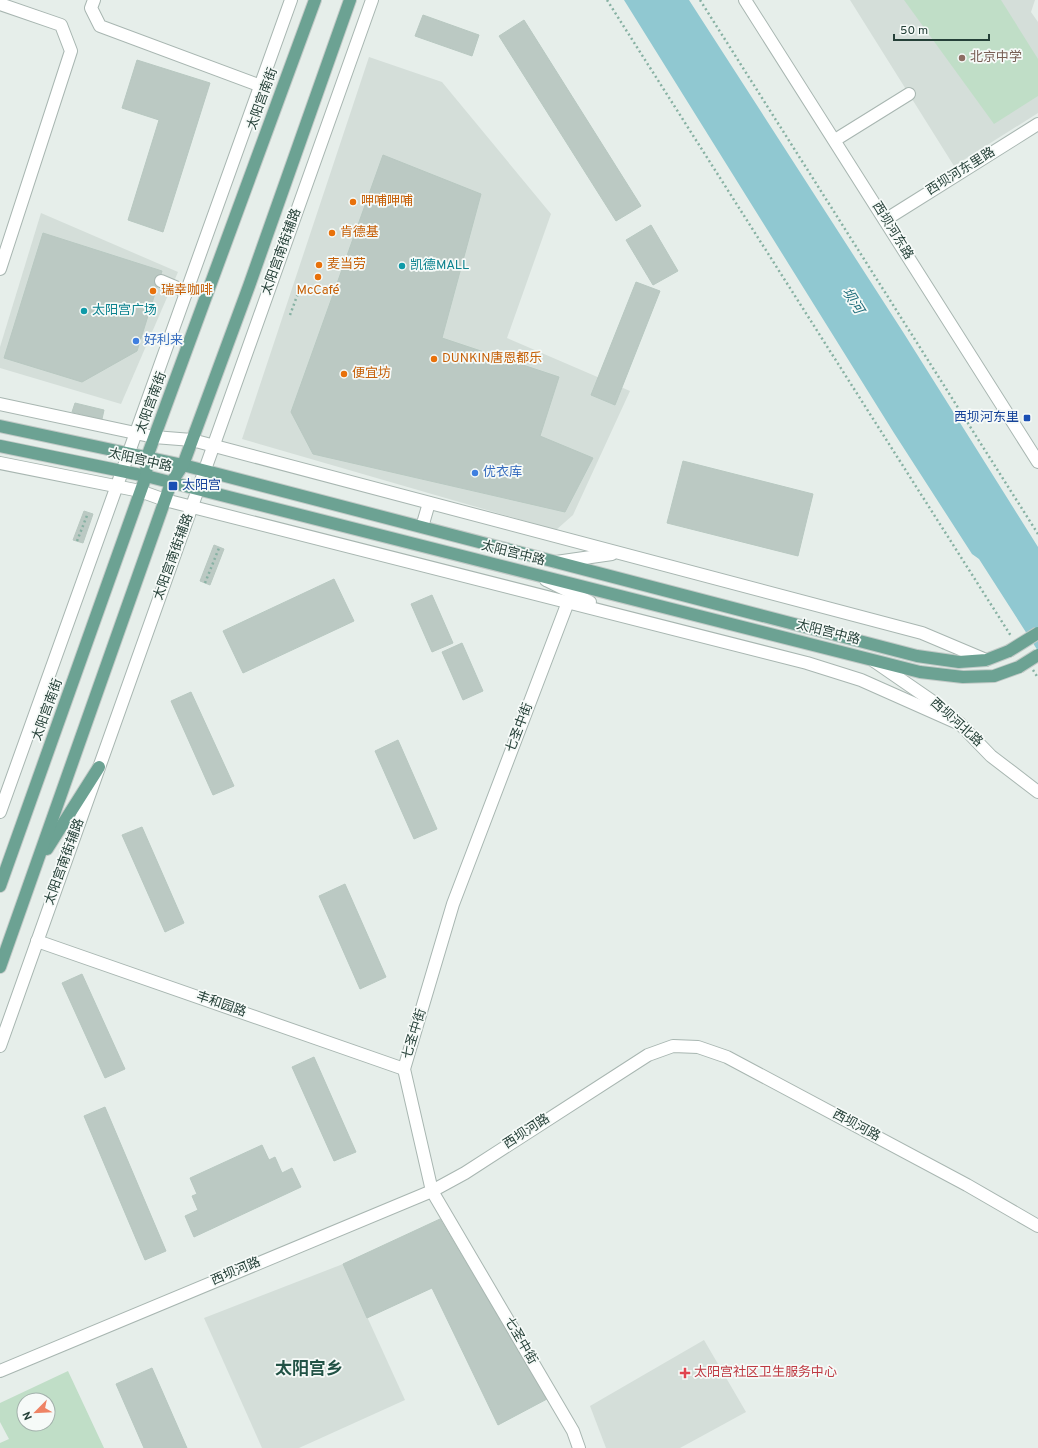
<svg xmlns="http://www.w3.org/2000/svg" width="1038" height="1448" font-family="Overpass,'Noto Sans SC',sans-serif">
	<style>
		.built { fill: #d4ded9 }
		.green { fill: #c0dec7; fill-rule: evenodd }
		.water { fill: #90c8d1 }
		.building { fill: #bbc9c3; stroke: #b8c8c1 }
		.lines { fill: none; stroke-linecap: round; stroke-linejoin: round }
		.minor-casing { stroke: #a8b6b1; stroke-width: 14 }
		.major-casing { stroke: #c2cac7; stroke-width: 14 }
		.path { stroke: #87b1a3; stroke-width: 2.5; stroke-dasharray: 2 3; stroke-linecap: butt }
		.minor { stroke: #fff; stroke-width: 12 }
		.major { stroke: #6ca293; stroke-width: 12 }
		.major-bridge-casing { stroke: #c2cac7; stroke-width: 14; stroke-linecap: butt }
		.major-bridge { stroke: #6ca293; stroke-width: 12 }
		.education-dot { fill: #8d6e63; stroke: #f6faf8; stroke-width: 1.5 }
		.food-dot { fill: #e8710a; stroke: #f6faf8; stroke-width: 1.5 }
		.culture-dot { fill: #0f9aa8; stroke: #f6faf8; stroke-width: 1.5 }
		.shop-dot { fill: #3f7fe0; stroke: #f6faf8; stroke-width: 1.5 }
		.transit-dot { fill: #1a4fb4; stroke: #f6faf8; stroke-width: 1.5 }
		.health-dot { fill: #e0444e; stroke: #f6faf8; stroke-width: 1.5 }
		.labels { text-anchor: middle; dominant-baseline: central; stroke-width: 3.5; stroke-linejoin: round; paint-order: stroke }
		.education-label { font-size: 13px; fill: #785e54; stroke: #f6faf8; text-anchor: start }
		.street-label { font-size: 13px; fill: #254038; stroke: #f6faf8 }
		.food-label { font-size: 13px; fill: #c56008; stroke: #f6faf8; text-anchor: start }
		.culture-label { font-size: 13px; fill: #0d838f; stroke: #f6faf8; text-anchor: start }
		.shop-label { font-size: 13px; fill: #366cbe; stroke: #f6faf8; text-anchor: start }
		.transit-label { font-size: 13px; fill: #164399; stroke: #f6faf8; text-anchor: end }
		.health-label { font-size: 13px; fill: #be3a42; stroke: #f6faf8; text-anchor: start }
		.water-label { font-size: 14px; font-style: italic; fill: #206e7b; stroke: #f6faf8 }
		.district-label { font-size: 17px; font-weight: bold; fill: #215245; stroke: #f6faf8 }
	</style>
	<rect width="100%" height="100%" fill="#e6eeea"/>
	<g class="built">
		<polygon points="850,0 1035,0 1031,12 1038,22 1038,113 954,166"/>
		<polygon points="369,57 442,82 551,214 507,338 630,391 573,515 556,530 242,439"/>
		<polygon points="41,213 178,272 121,404 0,368 0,347"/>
		<polygon points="343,1264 405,1400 299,1448 262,1448 204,1318"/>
		<polygon points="704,1340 746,1412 680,1448 606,1448 590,1406"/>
	</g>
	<g class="green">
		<polygon points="904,0 1001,0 1038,59 1038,96 994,124"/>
		<path d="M68 1371 104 1448H0V1443L9 1439 0 1422V1403ZM24 1400H48V1424H24Z"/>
	</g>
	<polygon class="water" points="624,0 689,0 903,332 1038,547 1038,651 979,559 972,554 894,433"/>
	<g class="building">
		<polygon points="423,15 479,35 472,56 415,36"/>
		<polygon points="524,20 641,206 616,221 499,36"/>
		<polygon points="137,60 210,83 163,232 128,220 159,120 122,108"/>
		<polygon points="383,155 481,194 442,338 559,377 540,436 593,458 565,512 313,454 291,412"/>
		<polygon points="651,225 678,271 653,285 626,240"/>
		<polygon points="43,233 162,271 137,351 82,382 4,358"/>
		<polygon points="636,282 660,291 615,405 591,395"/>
		<polygon points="75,403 104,410 102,419 72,412"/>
		<polygon points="683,461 813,494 798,556 667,523"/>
		<polygon points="84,511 93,514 83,543 73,540"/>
		<polygon points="214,545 224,549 210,585 200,581"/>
		<polygon points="334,579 354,621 243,673 223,631"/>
		<polygon points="432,595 453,643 432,652 411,604"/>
		<polygon points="462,643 483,691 463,700 442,652"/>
		<polygon points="191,692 234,786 213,795 171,701"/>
		<polygon points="398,740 437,829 414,839 375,751"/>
		<polygon points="142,827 184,923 165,932 122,835"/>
		<polygon points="345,884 386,977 360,989 319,896"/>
		<polygon points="82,974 125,1069 105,1078 62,983"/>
		<polygon points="314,1057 356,1152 334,1161 292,1067"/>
		<polygon points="105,1107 166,1251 145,1260 84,1116"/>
		<polygon points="262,1145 269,1160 275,1157 282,1173 292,1168 301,1187 194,1237 185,1216 198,1210 192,1196 197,1194 190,1178"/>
		<polygon points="440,1219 547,1399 498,1425 432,1288 367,1318 343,1264"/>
		<polygon points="152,1368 187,1448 144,1448 116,1384"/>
	</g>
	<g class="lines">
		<g class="minor-casing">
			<g id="minor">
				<polyline points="94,0 91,8 100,26 261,86"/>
				<polyline points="745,0 1038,462"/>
				<polyline points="0,4 61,25 71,51 0,269"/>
				<polyline points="835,140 909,94"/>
				<polyline points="885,220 1038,124"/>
				<polyline points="161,281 187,292"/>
				<polyline points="0,404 154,437 192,440 922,633 986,660"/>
				<polyline points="0,463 140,491 165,500 807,663 861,680 960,724"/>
				<polyline points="422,527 429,503"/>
				<polyline points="556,562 612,554"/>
				<polyline points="546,580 590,602"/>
				<polyline points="568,602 453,904 404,1069 432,1191 573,1431 579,1448"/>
				<polyline points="874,661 932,701 960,724 991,756 1038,792"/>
				<polyline points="0,812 291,0"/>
				<polyline points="37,941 404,1069"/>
				<polyline points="0,1046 372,0"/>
				<polyline points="0,1371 432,1191 465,1173 648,1055 673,1046 698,1047 727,1057 967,1185 1038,1226"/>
			</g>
		</g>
		<g class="major-casing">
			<g id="major">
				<polyline points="0,426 183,465 917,656 959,662 986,660 1009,651"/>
				<polyline points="0,446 146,476 920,672 963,677 994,676 1019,667"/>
				<polyline points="47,849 99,767"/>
				<polyline points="0,886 146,476 147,457 315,0"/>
				<polyline points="0,967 165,500 171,483 183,465 249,286 350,0"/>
			</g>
		</g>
		<g class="path">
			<polyline points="607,0 1011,636"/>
			<polyline points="700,0 1038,534"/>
			<polyline points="290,315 300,288"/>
			<polyline points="77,541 88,513"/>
			<polyline points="205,583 219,548"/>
			<polyline points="1033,670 1038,678"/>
		</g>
		<use href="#minor" class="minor"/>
		<use href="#major" class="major"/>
		<g class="major-bridge-casing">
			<g id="major-bridge">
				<polyline points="1009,651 1038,633"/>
				<polyline points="1019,667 1038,655"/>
			</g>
		</g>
		<use href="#major-bridge" class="major-bridge"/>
	</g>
	<circle class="education-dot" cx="962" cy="58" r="4"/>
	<g class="food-dot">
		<circle cx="353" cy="202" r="4"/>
		<circle cx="332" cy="233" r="4"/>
		<circle cx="319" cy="265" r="4"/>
		<circle cx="318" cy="277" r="4"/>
		<circle cx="153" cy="291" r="4"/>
		<circle cx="434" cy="359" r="4"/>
		<circle cx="344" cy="374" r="4"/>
	</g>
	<g class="culture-dot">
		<circle cx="402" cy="266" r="4"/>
		<circle cx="84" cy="311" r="4"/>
	</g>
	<g class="shop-dot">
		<circle cx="136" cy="341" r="4"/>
		<circle cx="475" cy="473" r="4"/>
	</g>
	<g class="transit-dot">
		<rect x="1023" y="414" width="8" height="8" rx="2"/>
		<rect x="168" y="481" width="10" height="10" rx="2"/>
	</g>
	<path class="health-dot" d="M683 1367h4v4h4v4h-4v4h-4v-4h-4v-4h4z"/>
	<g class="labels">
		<g class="education-label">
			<text x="970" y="58">北京中学</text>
		</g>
		<g class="street-label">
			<text transform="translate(263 99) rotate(-70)">太阳宫南街</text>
			<text transform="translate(961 172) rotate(-32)">西坝河东里路</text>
			<text transform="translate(892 231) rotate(58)">西坝河东路</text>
			<text transform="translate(282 252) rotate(-70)">太阳宫南街辅路</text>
			<text transform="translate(152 403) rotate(-70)">太阳宫南街</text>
			<text transform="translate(140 461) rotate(13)">太阳宫中路</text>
			<text transform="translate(513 554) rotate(14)">太阳宫中路</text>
			<text transform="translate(174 557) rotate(-70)">太阳宫南街辅路</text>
			<text transform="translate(828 633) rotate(14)">太阳宫中路</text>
			<text transform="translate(48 710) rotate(-70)">太阳宫南街</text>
			<text transform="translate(956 723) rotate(42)">西坝河北路</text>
			<text transform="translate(520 728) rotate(-69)">七圣中街</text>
			<text transform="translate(65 862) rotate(-70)">太阳宫南街辅路</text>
			<text transform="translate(221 1005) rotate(19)">丰和园路</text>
			<text transform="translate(415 1034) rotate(-73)">七圣中街</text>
			<text transform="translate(856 1126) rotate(28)">西坝河路</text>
			<text transform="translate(527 1132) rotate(-33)">西坝河路</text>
			<text transform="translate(236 1272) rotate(-23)">西坝河路</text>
			<text transform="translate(520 1341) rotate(60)">七圣中街</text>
		</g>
		<g class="food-label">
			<text x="361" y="202">呷哺呷哺</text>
			<text x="340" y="233">肯德基</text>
			<text x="327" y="265">麦当劳</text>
			<text x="161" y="291">瑞幸咖啡</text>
			<text x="318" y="291" text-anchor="middle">McCafé</text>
			<text x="442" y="359">DUNKIN唐恩都乐</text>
			<text x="352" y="374">便宜坊</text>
		</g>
		<g class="culture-label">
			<text x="410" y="266">凯德MALL</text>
			<text x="92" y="311">太阳宫广场</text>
		</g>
		<g class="shop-label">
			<text x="144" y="341">好利来</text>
			<text x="483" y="473">优衣库</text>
		</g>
		<g class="transit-label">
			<text x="1019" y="418">西坝河东里</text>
			<text x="182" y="486" text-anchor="start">太阳宫</text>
		</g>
		<g class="health-label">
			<text x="694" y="1373">太阳宫社区卫生服务中心</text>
		</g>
		<g class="water-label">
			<text transform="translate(852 301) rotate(58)">坝河</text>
		</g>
		<g class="district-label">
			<text x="309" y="1370">太阳宫乡</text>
		</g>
	</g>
	<g transform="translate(36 1412) rotate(246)"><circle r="19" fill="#f6faf8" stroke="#a2b0ab"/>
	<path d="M0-3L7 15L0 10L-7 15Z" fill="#ee8364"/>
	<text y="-6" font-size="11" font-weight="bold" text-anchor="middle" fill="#254038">N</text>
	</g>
	<path d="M894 34v6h95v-6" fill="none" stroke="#254038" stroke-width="2"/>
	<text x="900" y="34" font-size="12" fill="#254038" stroke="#f6faf8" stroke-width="3" paint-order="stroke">50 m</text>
</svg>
